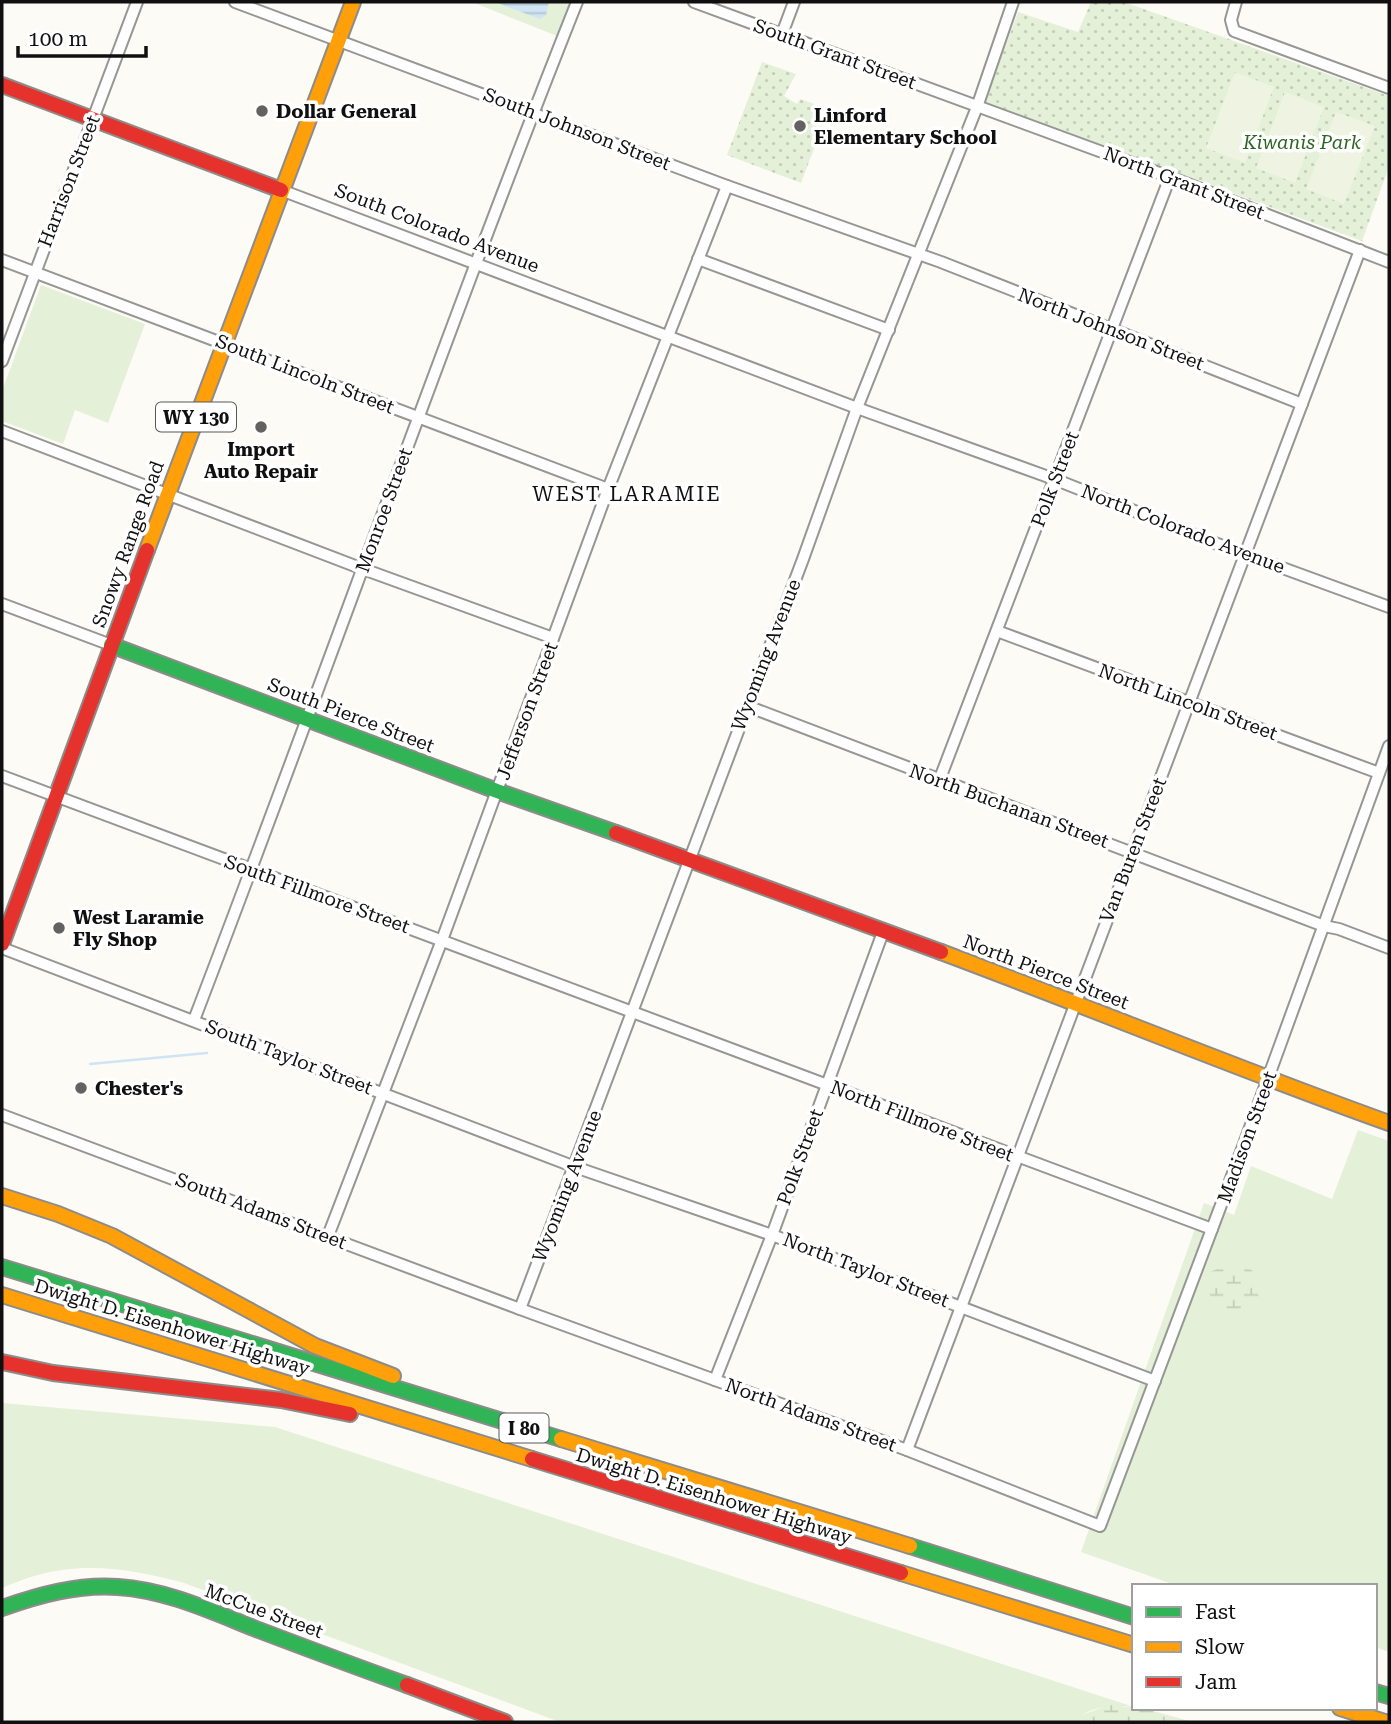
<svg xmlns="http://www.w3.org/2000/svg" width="1391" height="1724" font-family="'Roboto Serif',serif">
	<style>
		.grass { fill: #e5f0d8 }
		.wetland { fill: url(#wetland-marsh) }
		.park { fill: url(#park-dots) }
		.pitch { fill: #eef4e1 }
		.water { fill: url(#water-rules) }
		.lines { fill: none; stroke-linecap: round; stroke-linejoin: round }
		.stream { stroke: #cfe5f3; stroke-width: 2.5 }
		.street-casing { stroke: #969694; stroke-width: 14 }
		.fast-casing { stroke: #8d8c8a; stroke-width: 18 }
		.slow-casing { stroke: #8d8c8a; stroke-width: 18 }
		.jam-casing { stroke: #8d8c8a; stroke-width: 18 }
		.street { stroke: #fffefe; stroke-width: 10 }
		.fast { stroke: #30b455; stroke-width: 14 }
		.slow { stroke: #ff9f0a; stroke-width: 14 }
		.jam { stroke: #e5322d; stroke-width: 14 }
		.poi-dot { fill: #636260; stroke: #fff; stroke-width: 2.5 }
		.labels { text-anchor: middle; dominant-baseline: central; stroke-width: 7; stroke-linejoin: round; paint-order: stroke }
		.shield { fill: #fff; stroke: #585858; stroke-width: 2 }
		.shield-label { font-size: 18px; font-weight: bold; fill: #101010 }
		.street-label { font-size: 19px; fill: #101010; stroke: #fff }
		.poi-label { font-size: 19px; font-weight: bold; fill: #101010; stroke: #fff; text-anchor: start }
		.park-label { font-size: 19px; font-style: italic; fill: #2f6524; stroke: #fff }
		.neighbourhood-label { font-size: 21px; letter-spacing: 2px; fill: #101010; stroke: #fff }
	</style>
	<defs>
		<pattern id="wetland-marsh" width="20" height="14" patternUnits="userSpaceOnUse" patternTransform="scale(1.75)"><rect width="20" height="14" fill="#e5f0d8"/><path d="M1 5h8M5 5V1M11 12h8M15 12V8" fill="none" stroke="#c3cdb8"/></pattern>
		<pattern id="park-dots" width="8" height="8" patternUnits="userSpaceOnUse" patternTransform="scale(1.75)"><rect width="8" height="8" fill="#e5f0d8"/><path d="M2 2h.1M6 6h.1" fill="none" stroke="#c3cdb8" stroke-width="1.8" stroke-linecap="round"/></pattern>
		<pattern id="water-rules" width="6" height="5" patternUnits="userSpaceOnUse" patternTransform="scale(1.75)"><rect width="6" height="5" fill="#cfe5f3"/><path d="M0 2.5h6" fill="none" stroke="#b1c3cf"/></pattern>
	</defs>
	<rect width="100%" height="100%" fill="#fcfbf6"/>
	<g class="grass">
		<polygon points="472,2 570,2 557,36"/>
		<polygon points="41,285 145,324 108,423 75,410 63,444 2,421 2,391"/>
		<polygon points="1358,1130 1389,1141 1389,1652 1375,1647 1375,1586 1178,1586 1081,1552 1204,1203 1234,1215 1251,1166 1332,1199"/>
		<path d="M2 1403 275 1427 1134 1707C1113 1705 1090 1705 1075 1722H560L184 1583C138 1570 86 1561 38 1575 26 1578 14 1583 2 1588Z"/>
	</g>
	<g class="wetland">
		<path d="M1225 1266H1246L1261 1278 1265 1300C1245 1313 1237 1314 1214 1306L1209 1292 1210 1272Z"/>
		<polygon points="1108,1705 1142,1708 1193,1722 1075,1722 1080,1716"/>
	</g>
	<g class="park">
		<polygon points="1091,2 1124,2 1389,96 1389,167 1362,241 985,102 1018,12 1078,32"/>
		<polygon points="762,62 796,74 784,96 797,104 800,99 829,109 801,183 727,155"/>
	</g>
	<g class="pitch">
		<polygon points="1235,72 1274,87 1245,163 1206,148"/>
		<polygon points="1285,92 1324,107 1295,183 1256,168"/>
		<polygon points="1336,112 1375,126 1344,204 1306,189"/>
	</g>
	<polygon class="water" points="495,2 549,2 546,15 540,19"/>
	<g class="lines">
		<polyline class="stream" points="90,1064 207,1053"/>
		<g class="street-casing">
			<g id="street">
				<polyline points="235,2 727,186 941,262 1302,404"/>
				<polyline points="694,2 1170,177 1389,262"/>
				<polyline points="1236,2 1231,20 1234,31 1389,88"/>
				<polyline points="782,34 794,2"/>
				<polyline points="281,190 857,408 1054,479 1220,545 1389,607"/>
				<polyline points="698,259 889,330"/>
				<polyline points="2,260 608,489"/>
				<polyline points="2,361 137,2"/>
				<polyline points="2,431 363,569 553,638"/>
				<polyline points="2,604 111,645"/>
				<polyline points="997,631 1379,773"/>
				<path d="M747 706C939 781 1132 851 1324 926L1339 929 1389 948"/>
				<polyline points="2,776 1212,1229"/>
				<polyline points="939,781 1170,177"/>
				<polyline points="2,948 575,1167 772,1235 1155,1381"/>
				<path d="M194 1020C324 681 443 339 577 2"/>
				<polyline points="2,1115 520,1309 907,1450 1100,1526 1244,1144 1389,746"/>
				<polyline points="328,1236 442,940 608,489 727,186"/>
				<polyline points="520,1309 803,559 857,408 977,107 1013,2"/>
				<polyline points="715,1380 772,1235 883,932"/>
				<polyline points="907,1450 1360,250"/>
			</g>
		</g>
		<g class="fast-casing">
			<g id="fast">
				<polyline points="111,645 497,791 616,833"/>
				<polyline points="2,1267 561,1439"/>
				<polyline points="910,1546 1134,1617"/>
				<path d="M2 1608C39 1595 78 1584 118 1587 166 1590 211 1611 256 1629 306 1648 357 1667 407 1685"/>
				<polyline points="1375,1692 1389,1696"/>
			</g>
		</g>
		<g class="slow-casing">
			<g id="slow">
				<polyline points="147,550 353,2"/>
				<path d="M941 952C1091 1008 1238 1069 1389 1123"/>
				<polyline points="2,1196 58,1214 112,1236 315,1346 393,1376"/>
				<polyline points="2,1295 532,1459"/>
				<polyline points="561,1439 910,1546"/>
				<polyline points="901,1573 1134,1645"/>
				<polyline points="1340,1708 1385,1722"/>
			</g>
		</g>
		<g class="jam-casing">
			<g id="jam">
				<polyline points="2,85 281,190"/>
				<polyline points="616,833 941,952"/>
				<polyline points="2,944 147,550"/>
				<polyline points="2,1362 53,1373 281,1400 350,1414"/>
				<polyline points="532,1459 901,1573"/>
				<polyline points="407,1685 505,1722"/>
			</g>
		</g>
		<use href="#street" class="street"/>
		<use href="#fast" class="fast"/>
		<use href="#slow" class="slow"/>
		<use href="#jam" class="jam"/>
	</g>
	<g class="poi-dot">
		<circle cx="262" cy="111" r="7"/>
		<circle cx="800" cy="126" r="7"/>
		<circle cx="261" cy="427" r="7"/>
		<circle cx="59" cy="928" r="7"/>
		<circle cx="81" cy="1088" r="7"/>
	</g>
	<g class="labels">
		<g class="shield">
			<rect x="156" y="402.5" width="80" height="29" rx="5"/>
			<rect x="499.5" y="1413.5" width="49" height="29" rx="5"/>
		</g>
		<g class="shield-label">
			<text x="196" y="417">WY 130</text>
			<text x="524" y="1428">I 80</text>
		</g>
		<g class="street-label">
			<text transform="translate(835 54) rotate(20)">South Grant Street</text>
			<text transform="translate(577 129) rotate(21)">South Johnson Street</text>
			<text transform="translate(69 181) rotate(-69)">Harrison Street</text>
			<text transform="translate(1184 183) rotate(21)">North Grant Street</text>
			<text transform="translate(437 228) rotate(21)">South Colorado Avenue</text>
			<text transform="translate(1111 329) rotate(21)">North Johnson Street</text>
			<text transform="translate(305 374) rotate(21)">South Lincoln Street</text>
			<text transform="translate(1055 479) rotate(-69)">Polk Street</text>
			<text transform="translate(384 510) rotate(-70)">Monroe Street</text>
			<text transform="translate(1183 529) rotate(21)">North Colorado Avenue</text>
			<text transform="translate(128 544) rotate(-70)">Snowy Range Road</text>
			<text transform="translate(766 655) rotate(-69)">Wyoming Avenue</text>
			<text transform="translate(1188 702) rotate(20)">North Lincoln Street</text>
			<text transform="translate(527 711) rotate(-70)">Jefferson Street</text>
			<text transform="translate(351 715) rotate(21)">South Pierce Street</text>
			<text transform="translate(1009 806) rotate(20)">North Buchanan Street</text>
			<text transform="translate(1133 850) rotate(-69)">Van Buren Street</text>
			<text transform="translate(317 894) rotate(20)">South Fillmore Street</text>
			<text transform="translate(1046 972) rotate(21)">North Pierce Street</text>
			<text transform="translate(289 1057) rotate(21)">South Taylor Street</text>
			<text transform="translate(922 1121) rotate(21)">North Fillmore Street</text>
			<text transform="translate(1247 1137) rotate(-70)">Madison Street</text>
			<text transform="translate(800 1157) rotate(-70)">Polk Street</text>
			<text transform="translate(567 1186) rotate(-69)">Wyoming Avenue</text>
			<text transform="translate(261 1211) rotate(21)">South Adams Street</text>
			<text transform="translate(866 1270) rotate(21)">North Taylor Street</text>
			<text transform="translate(172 1327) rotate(17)">Dwight D. Eisenhower Highway</text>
			<text transform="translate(811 1415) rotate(20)">North Adams Street</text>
			<text transform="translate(714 1496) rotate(17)">Dwight D. Eisenhower Highway</text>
			<text transform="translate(264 1611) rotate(20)">McCue Street</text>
		</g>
		<g class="poi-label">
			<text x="276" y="111">Dollar General</text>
			<text x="814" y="115">Linford<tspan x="814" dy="22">Elementary School</tspan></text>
			<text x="261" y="449" text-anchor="middle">Import<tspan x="261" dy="22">Auto Repair</tspan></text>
			<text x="73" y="917">West Laramie<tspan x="73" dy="22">Fly Shop</tspan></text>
			<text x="95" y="1088">Chester's</text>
		</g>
		<g class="park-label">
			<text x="1302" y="142">Kiwanis Park</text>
		</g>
		<g class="neighbourhood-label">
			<text x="627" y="494">WEST LARAMIE</text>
		</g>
	</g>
	<rect width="1391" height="1724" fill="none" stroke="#101010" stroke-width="7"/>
	<rect x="1132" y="1584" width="245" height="126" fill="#ffffff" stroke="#9f9f9f" stroke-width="2"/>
	<rect x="1146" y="1607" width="35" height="10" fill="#30b455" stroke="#9f9f9f" stroke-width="2"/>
	<text x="1195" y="1619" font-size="21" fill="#101010">Fast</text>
	<rect x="1146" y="1642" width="35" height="10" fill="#ff9f0a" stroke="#9f9f9f" stroke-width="2"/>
	<text x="1195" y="1654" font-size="21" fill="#101010">Slow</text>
	<rect x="1146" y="1677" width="35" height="10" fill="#e5322d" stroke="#9f9f9f" stroke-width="2"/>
	<text x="1195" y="1689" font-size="21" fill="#101010">Jam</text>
	<path d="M18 46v10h128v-10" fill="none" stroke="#101010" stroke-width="3.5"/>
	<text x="28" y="46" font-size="21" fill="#101010" stroke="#ffffff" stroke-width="5" paint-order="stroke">100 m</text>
</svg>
